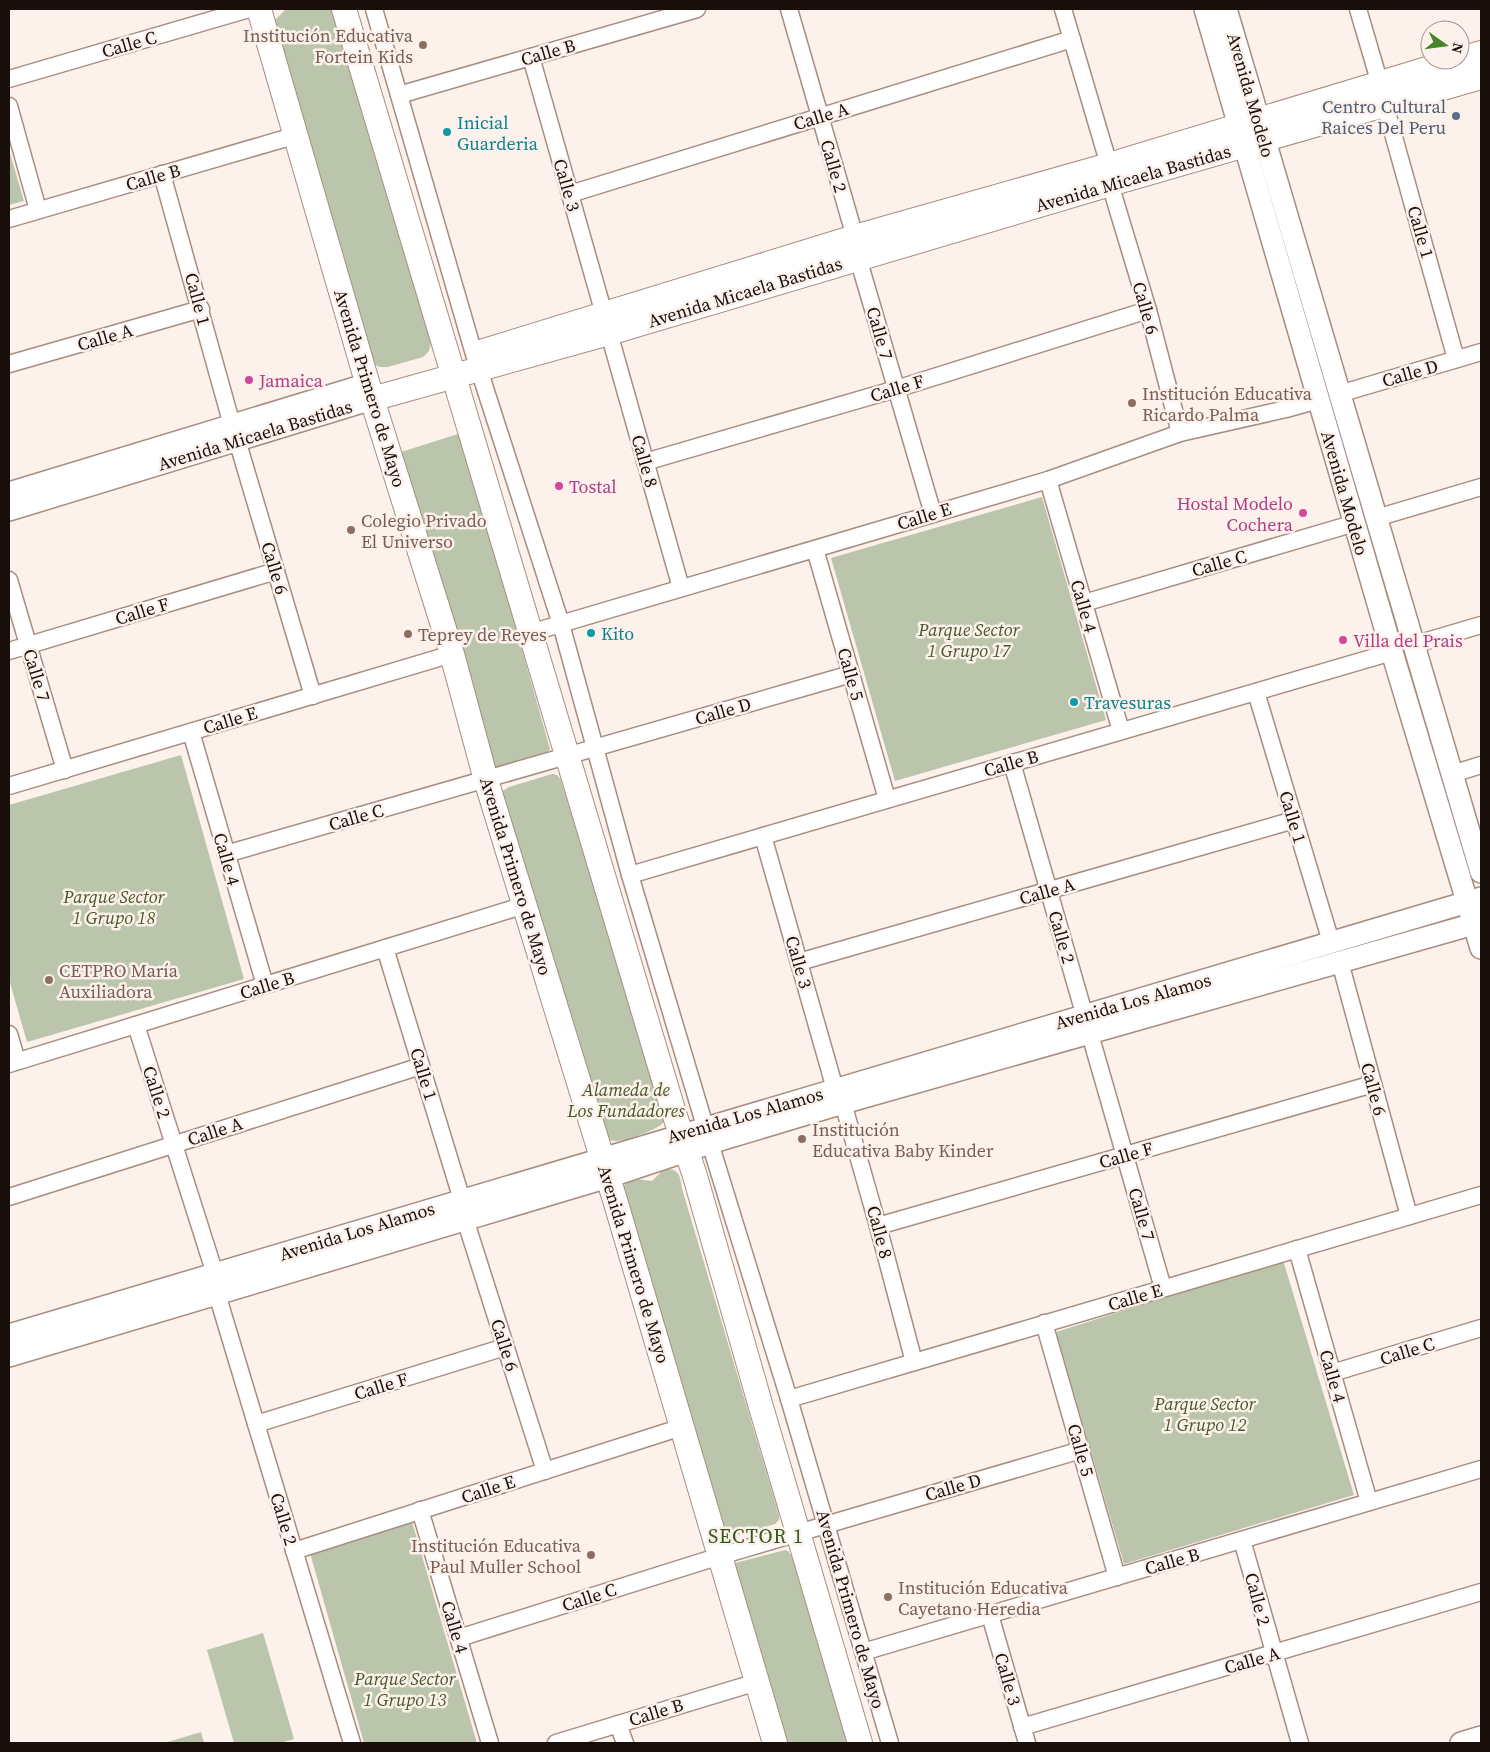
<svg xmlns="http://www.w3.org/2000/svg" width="1490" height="1752" font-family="'Source Serif 4',serif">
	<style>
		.green { fill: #bac5ac }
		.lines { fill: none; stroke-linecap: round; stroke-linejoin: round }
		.minor-casing { stroke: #a78d80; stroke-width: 19 }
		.tertiary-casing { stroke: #a78d80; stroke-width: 24 }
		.secondary-casing { stroke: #a78d80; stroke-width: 26 }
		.minor { stroke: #fff; stroke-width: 16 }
		.tertiary { stroke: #fff; stroke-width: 21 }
		.secondary { stroke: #fff; stroke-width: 24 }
		.education-dot { fill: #8d6e63; stroke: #fdf1eb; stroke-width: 2 }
		.service-dot { fill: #5c6f8a; stroke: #fdf1eb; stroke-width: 2 }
		.culture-dot { fill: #0f9aa8; stroke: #fdf1eb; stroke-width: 2 }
		.hotel-dot { fill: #d1479c; stroke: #fdf1eb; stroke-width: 2 }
		.labels { text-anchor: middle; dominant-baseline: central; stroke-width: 5; stroke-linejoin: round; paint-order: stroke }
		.education-label { font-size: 18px; fill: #785e54; stroke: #fdf1eb; text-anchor: start }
		.street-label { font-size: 18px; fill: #180e0a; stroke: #fdf1eb }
		.service-label { font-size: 18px; fill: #4e5e75; stroke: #fdf1eb; text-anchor: end }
		.culture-label { font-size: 18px; fill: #0d838f; stroke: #fdf1eb; text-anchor: start }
		.hotel-label { font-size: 18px; fill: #b23c85; stroke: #fdf1eb; text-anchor: start }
		.park-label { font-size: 18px; font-style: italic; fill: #445827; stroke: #fdf1eb }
		.quarter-label { font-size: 20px; letter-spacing: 1px; fill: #315a1f; stroke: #fdf1eb }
	</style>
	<rect width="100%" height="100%" fill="#fdf1eb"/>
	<g class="green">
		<polygon points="286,9 338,9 431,342 429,351 423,357 388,367 380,367 373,364 275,31 276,19"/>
		<polygon points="9,150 24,201 9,205"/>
		<polygon points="461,433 550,749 545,756 493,769 398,453"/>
		<polygon points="1042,497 1106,720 895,781 831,558"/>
		<polygon points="181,755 244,979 27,1042 9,979 9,805"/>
		<path d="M552 774C557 774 559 776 561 781L664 1108C665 1113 666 1120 662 1124 656 1130 625 1141 616 1141 612 1141 608 1140 605 1137L501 792 509 787Z"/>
		<path d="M668 1169C682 1170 680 1181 683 1192L779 1515V1520L775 1524 726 1538 623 1187C630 1176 640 1180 652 1181L661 1172Z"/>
		<polygon points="1283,1260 1354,1495 1124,1564 1056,1332"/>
		<polygon points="412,1522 477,1743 364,1743 310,1553"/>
		<polygon points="785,1550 788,1551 792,1557 847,1743 783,1743 732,1568 735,1563"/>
		<polygon points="263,1633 294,1739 280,1743 234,1743 207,1650"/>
		<polygon points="201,1732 204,1743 164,1743"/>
	</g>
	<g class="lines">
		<g class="minor-casing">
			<g id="minor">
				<polyline points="374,9 474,354 561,624 630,875 710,1143 789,1399 890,1743"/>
				<polyline points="789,9 855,237 858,258 933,514"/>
				<polyline points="1063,9 1109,165"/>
				<polyline points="1358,9 1380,84"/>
				<polyline points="531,57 604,314"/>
				<polyline points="9,79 249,9"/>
				<polyline points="399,95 697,9"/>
				<polyline points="1385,105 1456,359"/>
				<polyline points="9,106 38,210"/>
				<polyline points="162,174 232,425"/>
				<polyline points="1110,184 1148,310 1180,433"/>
				<polyline points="570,194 1072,39"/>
				<polyline points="9,219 297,135"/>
				<polyline points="609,333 681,588"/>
				<polyline points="9,364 201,309"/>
				<polyline points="1339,394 1481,352"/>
				<polyline points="237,440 313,696"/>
				<polyline points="645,462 896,389 1148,310"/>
				<polyline points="1048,480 1121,731"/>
				<polyline points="1376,518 1481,487"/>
				<polyline points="815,549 887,799"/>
				<polyline points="9,580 65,770"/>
				<polyline points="1084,603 1355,523"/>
				<polyline points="530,633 1048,480 1180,433 1286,409 1318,400"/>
				<polyline points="1413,645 1481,625"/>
				<polyline points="9,651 276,571"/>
				<polyline points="1256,692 1331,942"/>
				<polyline points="191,732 265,985"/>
				<polyline points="1012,763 1163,1288"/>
				<polyline points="1452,774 1481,765"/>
				<polyline points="9,786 452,654"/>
				<polyline points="763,836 835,1089"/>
				<polyline points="226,854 851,674"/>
				<polyline points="630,875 1392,652"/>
				<polyline points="385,948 462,1200"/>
				<polyline points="799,962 1294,820"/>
				<polyline points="1340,962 1409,1216"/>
				<polyline points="136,1025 215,1274"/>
				<polyline points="9,1034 17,1061"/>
				<polyline points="9,1064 525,905"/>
				<polyline points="843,1103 878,1226 914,1362"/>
				<polyline points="9,1197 421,1066"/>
				<polyline points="465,1219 545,1471"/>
				<polyline points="878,1226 1373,1084"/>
				<polyline points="1297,1249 1369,1502"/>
				<polyline points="217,1294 352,1743"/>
				<polyline points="1044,1323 1117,1577"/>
				<polyline points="1332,1373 1481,1328"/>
				<polyline points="789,1399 1481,1195"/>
				<polyline points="256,1424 505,1347"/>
				<polyline points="420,1510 490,1743"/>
				<polyline points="1242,1540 1300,1743"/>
				<polyline points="294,1551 682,1427"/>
				<polyline points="990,1615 1027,1743"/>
				<polyline points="459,1638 720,1556 1081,1450"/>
				<polyline points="863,1652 1481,1469"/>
				<polyline points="618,1724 625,1743"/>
				<polyline points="1022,1727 1481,1592"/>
				<polyline points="556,1743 757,1682"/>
			</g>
		</g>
		<g class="tertiary-casing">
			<g id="tertiary">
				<polyline points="1205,9 1392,652 1481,948"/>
				<polyline points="1226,9 1481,872"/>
				<polyline points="9,493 368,384"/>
				<polyline points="9,510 372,399"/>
				<polyline points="9,1335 1481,898"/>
				<polyline points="9,1356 608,1177 710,1143 843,1103 1481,922"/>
				<polyline points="1461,1743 1481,1737"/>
			</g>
		</g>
		<g class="secondary-casing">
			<g id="secondary">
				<polyline points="259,9 372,399 452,654 486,780 615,1200 775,1743"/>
				<polyline points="344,9 674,1113 695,1176 761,1407 860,1743"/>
				<polyline points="1460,59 1481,53"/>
				<polyline points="484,351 855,237 1109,165 1457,60"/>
				<polyline points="372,399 609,333 1110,184 1481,77"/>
			</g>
		</g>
		<use href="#minor" class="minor"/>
		<use href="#tertiary" class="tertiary"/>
		<use href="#secondary" class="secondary"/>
	</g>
	<g class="education-dot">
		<circle cx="423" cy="45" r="5"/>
		<circle cx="1132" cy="403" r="5"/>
		<circle cx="351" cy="530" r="5"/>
		<circle cx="408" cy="634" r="5"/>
		<circle cx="49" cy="980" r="5"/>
		<circle cx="802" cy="1139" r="5"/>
		<circle cx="591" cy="1555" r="5"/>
		<circle cx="888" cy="1597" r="5"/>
	</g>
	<circle class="service-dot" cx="1456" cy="116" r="5"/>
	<g class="culture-dot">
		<circle cx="447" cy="132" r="5"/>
		<circle cx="591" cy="633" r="5"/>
		<circle cx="1074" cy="702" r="5"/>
	</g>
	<g class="hotel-dot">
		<circle cx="249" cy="380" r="5"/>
		<circle cx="559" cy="486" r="5"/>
		<circle cx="1303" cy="513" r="5"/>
		<circle cx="1343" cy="640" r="5"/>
	</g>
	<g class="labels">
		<g class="education-label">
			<text x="413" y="35" text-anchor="end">Institución Educativa<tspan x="413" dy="21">Fortein Kids</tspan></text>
			<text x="1142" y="393">Institución Educativa<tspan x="1142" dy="21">Ricardo Palma</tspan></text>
			<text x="361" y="520">Colegio Privado<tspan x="361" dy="21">El Universo</tspan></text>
			<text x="418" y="634">Teprey de Reyes</text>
			<text x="59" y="970">CETPRO María<tspan x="59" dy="21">Auxiliadora</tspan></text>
			<text x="812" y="1129">Institución<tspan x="812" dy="21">Educativa Baby Kinder</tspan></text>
			<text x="581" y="1545" text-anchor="end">Institución Educativa<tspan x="581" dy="21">Paul Muller School</tspan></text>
			<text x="898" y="1587">Institución Educativa<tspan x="898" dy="21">Cayetano Heredia</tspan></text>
		</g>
		<g class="street-label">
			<text transform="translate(129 44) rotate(-16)">Calle C</text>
			<text transform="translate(548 52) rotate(-16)">Calle B</text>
			<text transform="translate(1251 95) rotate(74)">Avenida Modelo</text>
			<text transform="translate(821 116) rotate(-17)">Calle A</text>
			<text transform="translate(834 166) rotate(74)">Calle 2</text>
			<text transform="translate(153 177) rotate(-16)">Calle B</text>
			<text transform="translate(1133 178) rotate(-16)">Avenida Micaela Bastidas</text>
			<text transform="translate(567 185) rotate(74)">Calle 3</text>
			<text transform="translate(1421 232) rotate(74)">Calle 1</text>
			<text transform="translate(745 292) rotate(-17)">Avenida Micaela Bastidas</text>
			<text transform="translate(198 299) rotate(75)">Calle 1</text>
			<text transform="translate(1146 308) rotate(74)">Calle 6</text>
			<text transform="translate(880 333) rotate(74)">Calle 7</text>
			<text transform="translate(105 337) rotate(-16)">Calle A</text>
			<text transform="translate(1410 373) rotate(-16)">Calle D</text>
			<text transform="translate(370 388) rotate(73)">Avenida Primero de Mayo</text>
			<text transform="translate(897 388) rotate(-17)">Calle F</text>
			<text transform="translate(255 435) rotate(-17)">Avenida Micaela Bastidas</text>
			<text transform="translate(645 461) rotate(74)">Calle 8</text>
			<text transform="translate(1345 493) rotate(74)">Avenida Modelo</text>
			<text transform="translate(924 516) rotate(-17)">Calle E</text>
			<text transform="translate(1219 563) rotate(-16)">Calle C</text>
			<text transform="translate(275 568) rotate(73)">Calle 6</text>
			<text transform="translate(1084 606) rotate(74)">Calle 4</text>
			<text transform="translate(142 611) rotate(-17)">Calle F</text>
			<text transform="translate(851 674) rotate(74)">Calle 5</text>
			<text transform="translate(37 675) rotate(73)">Calle 7</text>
			<text transform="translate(723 711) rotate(-16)">Calle D</text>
			<text transform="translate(230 720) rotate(-17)">Calle E</text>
			<text transform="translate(1011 763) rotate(-16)">Calle B</text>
			<text transform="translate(356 817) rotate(-16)">Calle C</text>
			<text transform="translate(1293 817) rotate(73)">Calle 1</text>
			<text transform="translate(227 859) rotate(74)">Calle 4</text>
			<text transform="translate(516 876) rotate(73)">Avenida Primero de Mayo</text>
			<text transform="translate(1047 891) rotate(-16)">Calle A</text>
			<text transform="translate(1062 937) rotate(74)">Calle 2</text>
			<text transform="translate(799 962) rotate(74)">Calle 3</text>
			<text transform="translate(267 985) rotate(-17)">Calle B</text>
			<text transform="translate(1133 1001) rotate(-16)">Avenida Los Alamos</text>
			<text transform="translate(424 1074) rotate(73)">Calle 1</text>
			<text transform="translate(1374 1089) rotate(75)">Calle 6</text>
			<text transform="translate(157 1092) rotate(72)">Calle 2</text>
			<text transform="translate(745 1115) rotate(-16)">Avenida Los Alamos</text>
			<text transform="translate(215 1131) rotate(-18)">Calle A</text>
			<text transform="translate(1126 1155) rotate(-16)">Calle F</text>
			<text transform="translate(1142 1214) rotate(74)">Calle 7</text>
			<text transform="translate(357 1231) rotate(-17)">Avenida Los Alamos</text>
			<text transform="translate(880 1232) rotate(75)">Calle 8</text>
			<text transform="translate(634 1264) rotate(73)">Avenida Primero de Mayo</text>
			<text transform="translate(1135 1297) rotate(-16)">Calle E</text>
			<text transform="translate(505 1345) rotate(72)">Calle 6</text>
			<text transform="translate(1407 1351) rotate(-17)">Calle C</text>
			<text transform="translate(1333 1376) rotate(74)">Calle 4</text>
			<text transform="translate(381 1386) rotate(-17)">Calle F</text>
			<text transform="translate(1081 1450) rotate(74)">Calle 5</text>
			<text transform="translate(953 1487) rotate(-16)">Calle D</text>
			<text transform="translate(488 1489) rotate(-18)">Calle E</text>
			<text transform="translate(284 1519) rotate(73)">Calle 2</text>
			<text transform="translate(1172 1561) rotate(-16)">Calle B</text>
			<text transform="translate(589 1597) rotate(-18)">Calle C</text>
			<text transform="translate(1258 1599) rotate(75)">Calle 2</text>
			<text transform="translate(851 1609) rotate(74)">Avenida Primero de Mayo</text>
			<text transform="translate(455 1627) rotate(73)">Calle 4</text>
			<text transform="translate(1252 1660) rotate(-16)">Calle A</text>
			<text transform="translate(1008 1679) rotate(74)">Calle 3</text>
			<text transform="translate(656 1712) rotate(-17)">Calle B</text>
		</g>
		<g class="service-label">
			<text x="1446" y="106">Centro Cultural<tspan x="1446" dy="21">Raices Del Peru</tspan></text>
		</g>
		<g class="culture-label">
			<text x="457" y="122">Inicial<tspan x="457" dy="21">Guarderia</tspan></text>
			<text x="601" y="633">Kito</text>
			<text x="1084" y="702">Travesuras</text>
		</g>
		<g class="hotel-label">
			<text x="259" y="380">Jamaica</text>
			<text x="569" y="486">Tostal</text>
			<text x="1293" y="503" text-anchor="end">Hostal Modelo<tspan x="1293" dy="21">Cochera</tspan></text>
			<text x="1353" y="640">Villa del Prais</text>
		</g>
		<g class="park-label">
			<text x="969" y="629">Parque Sector<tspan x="969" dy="21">1 Grupo 17</tspan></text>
			<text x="114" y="896">Parque Sector<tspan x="114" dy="21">1 Grupo 18</tspan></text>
			<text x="626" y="1089">Alameda de<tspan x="626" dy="21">Los Fundadores</tspan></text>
			<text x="1205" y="1403">Parque Sector<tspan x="1205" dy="21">1 Grupo 12</tspan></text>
			<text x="405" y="1678">Parque Sector<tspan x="405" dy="21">1 Grupo 13</tspan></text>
		</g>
		<g class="quarter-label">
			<text x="756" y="1536">SECTOR 1</text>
		</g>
	</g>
	<rect width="1490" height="1752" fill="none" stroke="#180e0a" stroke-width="20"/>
	<g transform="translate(1445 45) rotate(104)"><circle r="24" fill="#fdf1eb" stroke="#a19691"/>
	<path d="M0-4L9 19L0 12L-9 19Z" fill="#448526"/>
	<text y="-8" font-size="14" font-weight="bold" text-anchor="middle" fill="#180e0a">N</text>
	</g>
</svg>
